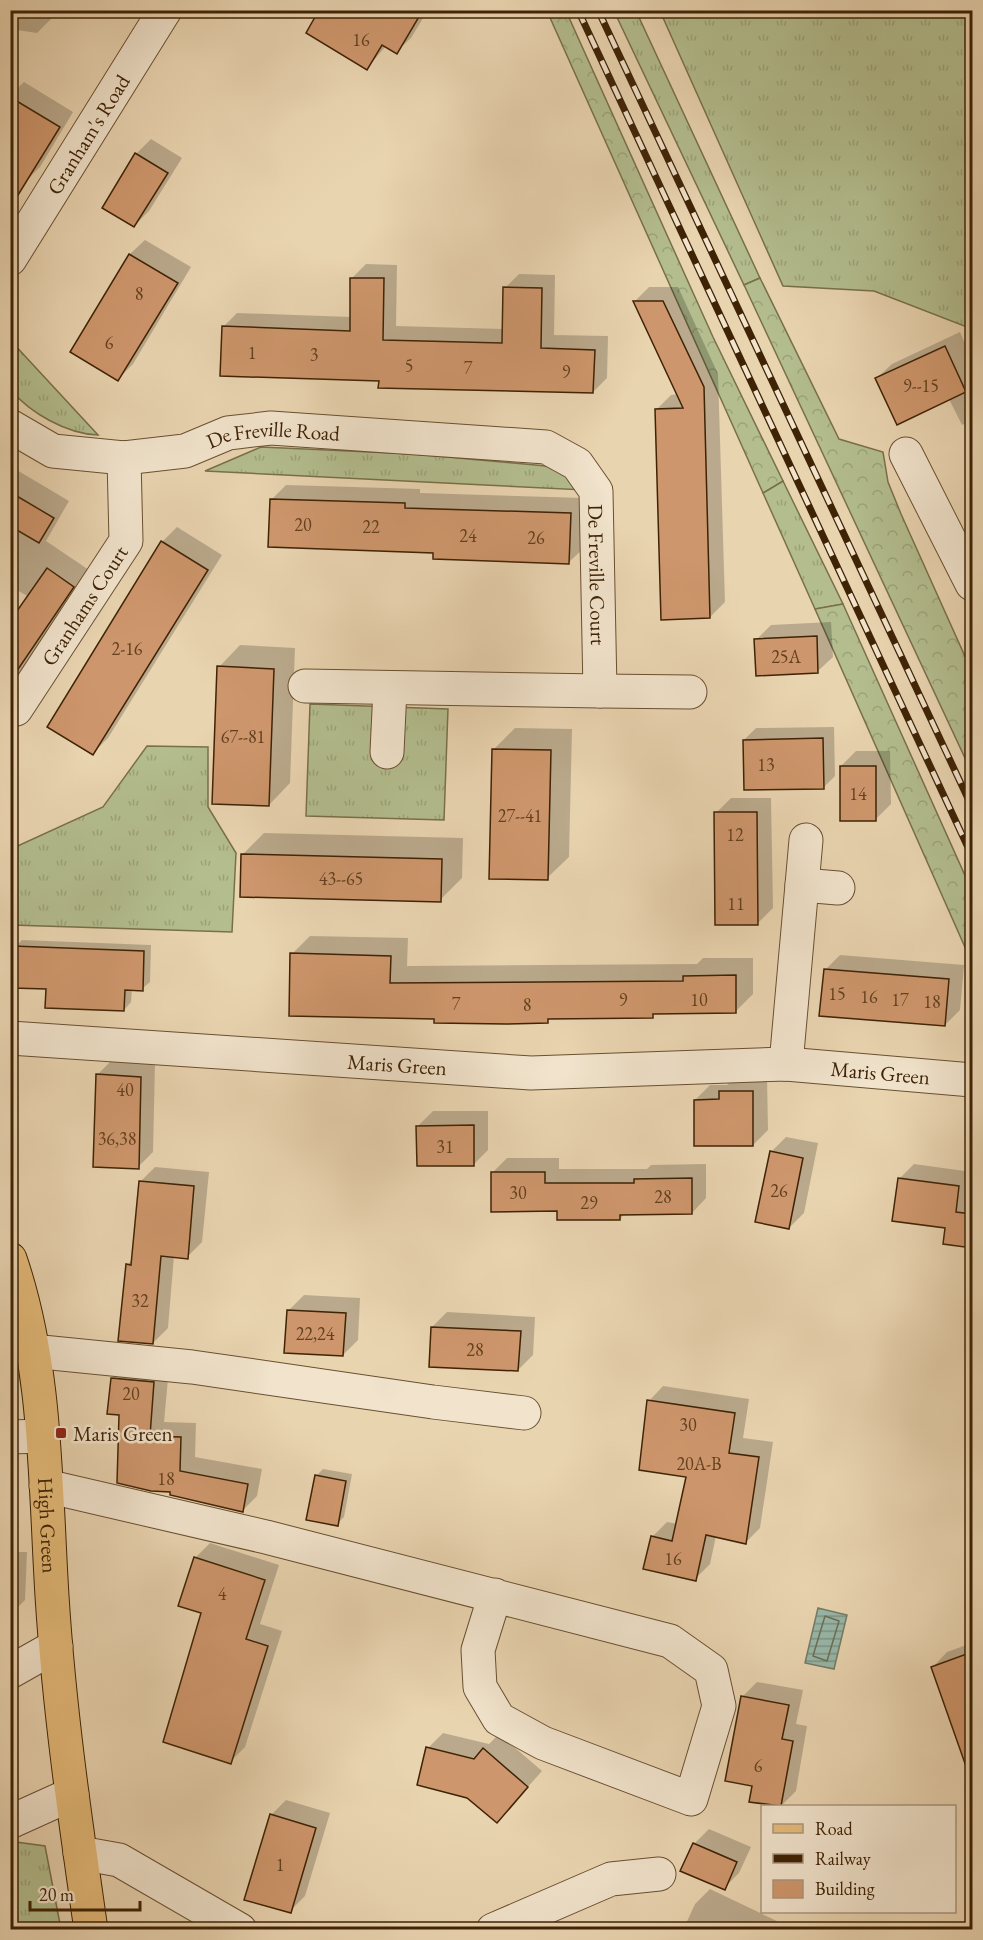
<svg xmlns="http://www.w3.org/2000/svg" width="983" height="1940" font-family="'EB Garamond',serif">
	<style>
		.grass { fill: url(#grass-tufts); stroke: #79704a; stroke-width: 1.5 }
		.forest { fill: url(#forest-crowns); stroke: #79704a; stroke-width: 1.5 }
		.water { fill: url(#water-rules); stroke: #747c67; stroke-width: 1.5 }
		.shadow { fill: #0003 }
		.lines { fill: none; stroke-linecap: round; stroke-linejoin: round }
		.shore { stroke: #6c6e57; stroke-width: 1.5 }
		.building { fill: #ce966c; stroke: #3f2305; stroke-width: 1.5 }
		.minor-casing { stroke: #6a4f30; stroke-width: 35 }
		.major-casing { stroke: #3f2305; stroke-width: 35 }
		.minor { stroke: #f1e3cc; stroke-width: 33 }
		.major { stroke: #e4ba78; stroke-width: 33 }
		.rail-casing { stroke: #3f2305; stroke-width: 7 }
		.rail { stroke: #f1e3cc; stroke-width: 4.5; stroke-dasharray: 14; stroke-linecap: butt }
		.poi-dot { fill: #8f2418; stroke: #f1e3cc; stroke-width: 2 }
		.labels { text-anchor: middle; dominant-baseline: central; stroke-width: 5; stroke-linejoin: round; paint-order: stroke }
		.number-label { font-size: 18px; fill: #63401f }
		.street-label { font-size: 21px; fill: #3f2305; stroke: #f1e3cc }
		.poi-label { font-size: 21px; fill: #3f2305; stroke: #f1e3cc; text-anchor: start }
	</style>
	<defs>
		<pattern id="grass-tufts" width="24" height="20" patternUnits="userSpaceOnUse" patternTransform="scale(1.5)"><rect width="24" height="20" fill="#b3bd8e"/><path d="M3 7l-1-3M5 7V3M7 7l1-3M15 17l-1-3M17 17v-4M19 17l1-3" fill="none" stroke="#9ba279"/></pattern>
		<pattern id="forest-crowns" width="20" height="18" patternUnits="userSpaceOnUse" patternTransform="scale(1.5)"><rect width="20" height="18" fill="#b3bd8e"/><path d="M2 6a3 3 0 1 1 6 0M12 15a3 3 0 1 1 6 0" fill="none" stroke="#9ba279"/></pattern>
		<pattern id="water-rules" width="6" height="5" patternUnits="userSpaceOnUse" patternTransform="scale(1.5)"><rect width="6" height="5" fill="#98b8a9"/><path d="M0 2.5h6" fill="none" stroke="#7d9588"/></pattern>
	</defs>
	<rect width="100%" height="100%" fill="#e9d4b0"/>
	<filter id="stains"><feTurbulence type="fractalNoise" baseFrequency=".00333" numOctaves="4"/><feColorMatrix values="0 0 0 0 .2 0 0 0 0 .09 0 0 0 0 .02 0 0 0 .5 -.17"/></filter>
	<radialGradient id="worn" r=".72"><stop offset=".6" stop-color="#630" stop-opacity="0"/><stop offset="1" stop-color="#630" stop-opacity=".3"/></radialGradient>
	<g class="grass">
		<polygon points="614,11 636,11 760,278 744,285"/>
		<polygon points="660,11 972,11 972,329 874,291 783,286"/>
		<path d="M10 341H11L98 435C67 434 30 413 11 390Z"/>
		<polygon points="261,447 414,454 546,466 562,473 584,490 205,471"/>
		<polygon points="783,481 843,604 815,609 763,493"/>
		<polygon points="310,704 448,709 444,820 306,816"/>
		<polygon points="147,746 208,747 208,807 236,853 232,932 11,925 11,849 103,807"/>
		<polygon points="16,1842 45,1846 61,1929 11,1929 11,1845"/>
	</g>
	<g class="forest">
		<polygon points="547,11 566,11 713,337 783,481 763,493"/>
		<polygon points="760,278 839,439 883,452 888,482 901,514 972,672 972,773 744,285"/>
		<polygon points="843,604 972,891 972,963 815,609"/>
	</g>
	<polygon class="water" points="818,1608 847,1615 834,1669 805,1663"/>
	<g class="shadow">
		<polygon points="10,10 53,10 52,18 37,33 10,29"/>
		<polygon points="321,10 428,10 411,38 396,52 386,46 367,68"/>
		<polygon points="24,82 73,112 40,167 25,182 10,173 10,95"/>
		<polygon points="151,139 182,158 149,211 134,226 136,154"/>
		<polygon points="145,240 191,267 133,364 118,379 72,351 130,254"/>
		<polygon points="366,264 397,265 396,326 504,329 505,288 519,274 555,275 554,335 608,336 607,378 593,392 380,380 223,327 237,313 351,317 352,278"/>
		<polygon points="649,287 678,287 718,374 725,602 710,617 656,410 671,395 678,394 635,301"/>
		<polygon points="960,332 972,359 972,420 962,425 949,399 877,378 892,364"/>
		<polygon points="10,466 69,501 46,541 89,570 10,688 10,624 29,597 10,586"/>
		<polygon points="286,485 420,489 420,493 585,498 584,548 569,562 434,551 271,500"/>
		<polygon points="177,527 222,555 108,738 93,753 162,542"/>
		<polygon points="831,622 833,657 818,671 756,640 771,625"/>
		<polygon points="240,645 295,648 290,783 269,805 219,667"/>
		<polygon points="834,727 835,776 824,787 744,740 756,728"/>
		<polygon points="515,728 572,729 569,857 547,878 493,750"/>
		<polygon points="856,751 890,751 891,804 876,819 841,766"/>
		<polygon points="731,798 771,798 773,908 758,923 716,813"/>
		<polygon points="264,833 463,838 462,878 440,900 242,855"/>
		<polygon points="310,936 408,938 407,966 697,964 703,958 753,958 753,994 735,1012 656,1012 652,1016 551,1017 547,1022 436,1017 292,954"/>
		<polygon points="22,940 151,945 150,982 142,989 132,989 131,1002 124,1010 47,987 15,947"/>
		<polygon points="840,955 964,965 960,1010 945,1025 825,970"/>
		<polygon points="112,1060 155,1063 153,1152 138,1167 97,1075"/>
		<polygon points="767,1076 768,1130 753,1145 695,1100 710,1085 727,1085 735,1077"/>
		<polygon points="433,1111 488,1111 488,1150 473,1165 418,1126"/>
		<polygon points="786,1137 818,1143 804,1213 789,1228 771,1152"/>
		<polygon points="507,1158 559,1158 559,1169 647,1169 651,1165 706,1164 706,1198 692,1213 625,1213 620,1219 559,1210 492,1173"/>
		<polygon points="914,1164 972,1172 970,1197 972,1197 972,1246 944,1243 946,1227 899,1179"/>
		<polygon points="155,1167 209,1172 202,1242 187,1257 174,1256 168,1328 153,1343 127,1265 133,1259 140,1182"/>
		<polygon points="304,1295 360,1298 358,1340 343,1355 289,1310"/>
		<polygon points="447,1312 535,1317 533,1355 518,1370 432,1327"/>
		<polygon points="127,1363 169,1368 164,1422 196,1423 195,1457 262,1469 257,1496 242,1511 172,1490 121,1414 112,1378"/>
		<polygon points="663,1386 749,1399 743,1438 773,1442 760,1528 745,1543 716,1536 710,1564 695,1579 652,1537 667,1522 678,1524 688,1476 649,1401"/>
		<polygon points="10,1449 19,1449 18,1478 10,1485"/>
		<polygon points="323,1469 352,1474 344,1517 337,1524 316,1476"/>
		<polygon points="210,1543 279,1565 260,1624 282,1631 245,1747 230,1762 195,1558"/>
		<polygon points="10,1552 27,1552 25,1600 10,1615"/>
		<polygon points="972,1643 972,1793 967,1777 971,1774 933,1667 947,1652"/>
		<polygon points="757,1682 803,1690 796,1724 807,1726 796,1791 781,1806 753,1785 742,1697"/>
		<polygon points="443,1733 489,1744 499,1734 542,1771 511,1806 428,1748"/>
		<polygon points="286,1800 330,1813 305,1896 290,1911 271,1815"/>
		<polygon points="709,1829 751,1847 739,1873 724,1888 694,1844"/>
		<polygon points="710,1889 781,1923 778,1930 683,1930 695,1904"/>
	</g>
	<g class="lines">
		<polygon class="shore" points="825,1616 839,1621 827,1661 813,1656"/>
	</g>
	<g class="building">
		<polygon points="319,10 423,10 397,54 382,45 367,70 306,33"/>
		<polygon points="10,97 60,127 10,208"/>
		<polygon points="135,153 168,173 134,227 102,208"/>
		<polygon points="129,254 178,283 118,381 70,352"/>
		<polygon points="350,278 384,278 383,340 502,343 503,287 542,288 541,348 595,350 593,393 378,388 379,381 220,376 222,326 350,331"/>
		<polygon points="633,301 663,301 704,387 710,618 661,620 655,409 683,408"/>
		<polygon points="945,346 966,392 897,425 875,378"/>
		<polygon points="10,492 54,518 39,543 10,526"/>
		<polygon points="270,499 405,503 405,508 571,513 569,564 433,559 433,553 268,547"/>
		<polygon points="161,541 208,570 93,755 47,727"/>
		<polygon points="47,568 74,587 10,681 10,621"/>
		<polygon points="817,636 818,673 756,676 754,639"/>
		<polygon points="217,666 274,669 269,806 212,804"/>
		<polygon points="823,738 824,789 744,790 743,740"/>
		<polygon points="492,749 551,750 548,880 489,879"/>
		<rect x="840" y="766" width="36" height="55"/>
		<polygon points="714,812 757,812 758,925 715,925"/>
		<polygon points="241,854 442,859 441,902 240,897"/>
		<polygon points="13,946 144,951 143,991 125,990 124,1011 45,1008 46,989 12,988"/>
		<polygon points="290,953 391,956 390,983 683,981 683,976 736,975 736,1013 653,1014 653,1018 548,1019 548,1023 506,1024 434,1023 434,1019 289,1016"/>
		<polygon points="824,969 949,979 945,1026 819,1016"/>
		<polygon points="96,1074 141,1077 139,1169 93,1167"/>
		<polygon points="719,1091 753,1091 753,1146 694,1146 694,1100 719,1099"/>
		<polygon points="474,1125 474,1166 417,1166 416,1126"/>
		<polygon points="770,1151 803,1158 789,1229 755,1222"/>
		<polygon points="491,1172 545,1172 545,1183 634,1183 634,1179 692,1178 692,1214 620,1215 620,1220 557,1220 557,1211 491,1212"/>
		<polygon points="898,1178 959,1186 956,1212 972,1214 972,1248 943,1244 945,1228 892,1221"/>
		<polygon points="139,1181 194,1186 188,1259 161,1256 153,1344 118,1341 126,1264 131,1265"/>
		<polygon points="287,1310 346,1313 343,1356 284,1353"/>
		<polygon points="431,1327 521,1331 518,1371 429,1367"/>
		<polygon points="111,1378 154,1382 150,1436 181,1437 180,1471 248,1484 243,1512 170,1495 170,1492 151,1491 117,1483 119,1415 107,1414"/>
		<polygon points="647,1400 735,1413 729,1453 759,1457 746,1544 706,1535 696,1581 643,1569 651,1536 672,1541 686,1477 639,1470"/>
		<polygon points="315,1475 346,1481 338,1526 306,1520"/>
		<polygon points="194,1557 265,1580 246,1639 268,1646 231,1764 163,1742 201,1613 178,1606"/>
		<polygon points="972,1652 972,1772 968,1772 931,1667"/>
		<polygon points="741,1696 789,1705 782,1739 793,1741 781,1806 749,1802 752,1786 725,1781"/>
		<polygon points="426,1747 474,1759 483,1748 528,1787 497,1823 467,1798 417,1785"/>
		<polygon points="270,1814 316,1828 291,1913 244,1900"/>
		<polygon points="693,1843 737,1862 725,1890 680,1871"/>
	</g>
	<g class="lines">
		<g class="minor-casing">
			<g id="minor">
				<path id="s1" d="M10 259 165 10"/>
				<path id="s2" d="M10 426 53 451 124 458 185 451 228 433 271 428 546 447 577 464 596 491 600 691 305 686"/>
				<polyline points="906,454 972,584"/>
				<polyline points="600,691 690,692"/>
				<path id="s3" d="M16 709 126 541 124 458"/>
				<polyline points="387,752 390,689"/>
				<polyline points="802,885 838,888"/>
				<path id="s4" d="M10 1038 531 1073 786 1064 972 1080"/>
				<polyline points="786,1064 806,840"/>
				<polyline points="32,1351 192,1367 433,1402 524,1413"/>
				<polyline points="10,1437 43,1436"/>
				<polyline points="46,1486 266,1537 670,1641 711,1670 719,1706 691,1799 543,1743 499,1719 480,1687 478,1650 495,1595"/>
				<polyline points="10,1672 56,1646"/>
				<polyline points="10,1822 72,1794"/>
				<polyline points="80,1853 119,1860 240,1930"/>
				<polyline points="493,1930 611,1879 659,1874"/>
			</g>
		</g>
		<g class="major-casing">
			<g id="major">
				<path id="s5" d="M10 1259C47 1367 45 1483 52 1596 59 1708 75 1819 91 1930"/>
			</g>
		</g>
		<use href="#minor" class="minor"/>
		<use href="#major" class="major"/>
		<g class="rail-casing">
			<g id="rail">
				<polyline points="578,10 972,856"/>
				<polyline points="598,10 972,807"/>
			</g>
		</g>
		<use href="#rail" class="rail"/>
	</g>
	<rect class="poi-dot" x="55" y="1427" width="12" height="12" rx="3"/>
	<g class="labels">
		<g class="number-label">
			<text x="361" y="39">16</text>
			<text x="139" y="293">8</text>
			<text x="109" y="342">6</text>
			<text x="252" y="352">1</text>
			<text x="314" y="354">3</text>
			<text x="409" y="365">5</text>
			<text x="468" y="367">7</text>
			<text x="566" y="371">9</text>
			<text x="921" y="385">9--15</text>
			<text x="303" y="524">20</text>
			<text x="371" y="526">22</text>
			<text x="468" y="535">24</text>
			<text x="536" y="537">26</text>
			<text x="127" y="648">2-16</text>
			<text x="786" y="656">25A</text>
			<text x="243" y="736">67--81</text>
			<text x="766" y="764">13</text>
			<text x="858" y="793">14</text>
			<text x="520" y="815">27--41</text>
			<text x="735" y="834">12</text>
			<text x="341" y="878">43--65</text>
			<text x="736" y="903">11</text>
			<text x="837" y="993">15</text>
			<text x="869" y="996">16</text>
			<text x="623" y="999">9</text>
			<text x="699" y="999">10</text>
			<text x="900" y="999">17</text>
			<text x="932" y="1001">18</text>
			<text x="456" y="1003">7</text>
			<text x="527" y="1004">8</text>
			<text x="125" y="1089">40</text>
			<text x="117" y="1138">36,38</text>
			<text x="445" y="1146">31</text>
			<text x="779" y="1190">26</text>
			<text x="518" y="1192">30</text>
			<text x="663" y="1196">28</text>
			<text x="589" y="1202">29</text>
			<text x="140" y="1300">32</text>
			<text x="315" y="1333">22,24</text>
			<text x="475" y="1349">28</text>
			<text x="131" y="1393">20</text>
			<text x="688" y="1424">30</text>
			<text x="699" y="1463">20A-B</text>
			<text x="166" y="1478">18</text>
			<text x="673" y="1558">16</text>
			<text x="222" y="1593">4</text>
			<text x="758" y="1765">6</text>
			<text x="280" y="1864">1</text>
		</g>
		<g class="street-label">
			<text stroke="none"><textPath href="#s1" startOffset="147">Granham's Road</textPath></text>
			<text stroke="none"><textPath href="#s2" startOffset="274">De Freville Road</textPath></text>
			<text stroke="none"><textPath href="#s2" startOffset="700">De Freville Court</textPath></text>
			<text stroke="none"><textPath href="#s3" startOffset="124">Granhams Court</textPath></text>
			<text stroke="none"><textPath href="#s4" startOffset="388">Maris Green</textPath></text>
			<text stroke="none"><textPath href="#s4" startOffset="872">Maris Green</textPath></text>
			<text stroke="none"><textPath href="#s5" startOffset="270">High Green</textPath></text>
		</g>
		<g class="poi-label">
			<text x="73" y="1433">Maris Green</text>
		</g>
	</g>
	<rect width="983" height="1940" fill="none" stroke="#e9d4b0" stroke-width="36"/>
	<rect x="12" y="12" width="959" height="1916" fill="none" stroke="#3f2305" stroke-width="3"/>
	<rect x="18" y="18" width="947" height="1904" fill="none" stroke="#3f2305" stroke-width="1.5"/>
	<rect x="761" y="1805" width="195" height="108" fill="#f1e3cc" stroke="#aa967c" stroke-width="1.5"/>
	<rect x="773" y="1824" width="30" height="9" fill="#e4ba78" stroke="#aa967c" stroke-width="1.5"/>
	<text x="815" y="1835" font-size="18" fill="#3f2305">Road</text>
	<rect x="773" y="1854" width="30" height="9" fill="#3f2305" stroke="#aa967c" stroke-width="1.5"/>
	<text x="815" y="1865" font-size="18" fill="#3f2305">Railway</text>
	<rect x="773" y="1880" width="30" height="18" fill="#ce966c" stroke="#aa967c" stroke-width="1.5"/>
	<text x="815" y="1895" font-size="18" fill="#3f2305">Building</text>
	<path d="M30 1901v9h110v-9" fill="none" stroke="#3f2305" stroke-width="3"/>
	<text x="39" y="1901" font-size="18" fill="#3f2305" stroke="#f1e3cc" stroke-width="4.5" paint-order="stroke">20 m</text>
	<rect width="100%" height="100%" filter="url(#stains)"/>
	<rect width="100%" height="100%" fill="url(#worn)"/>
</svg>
